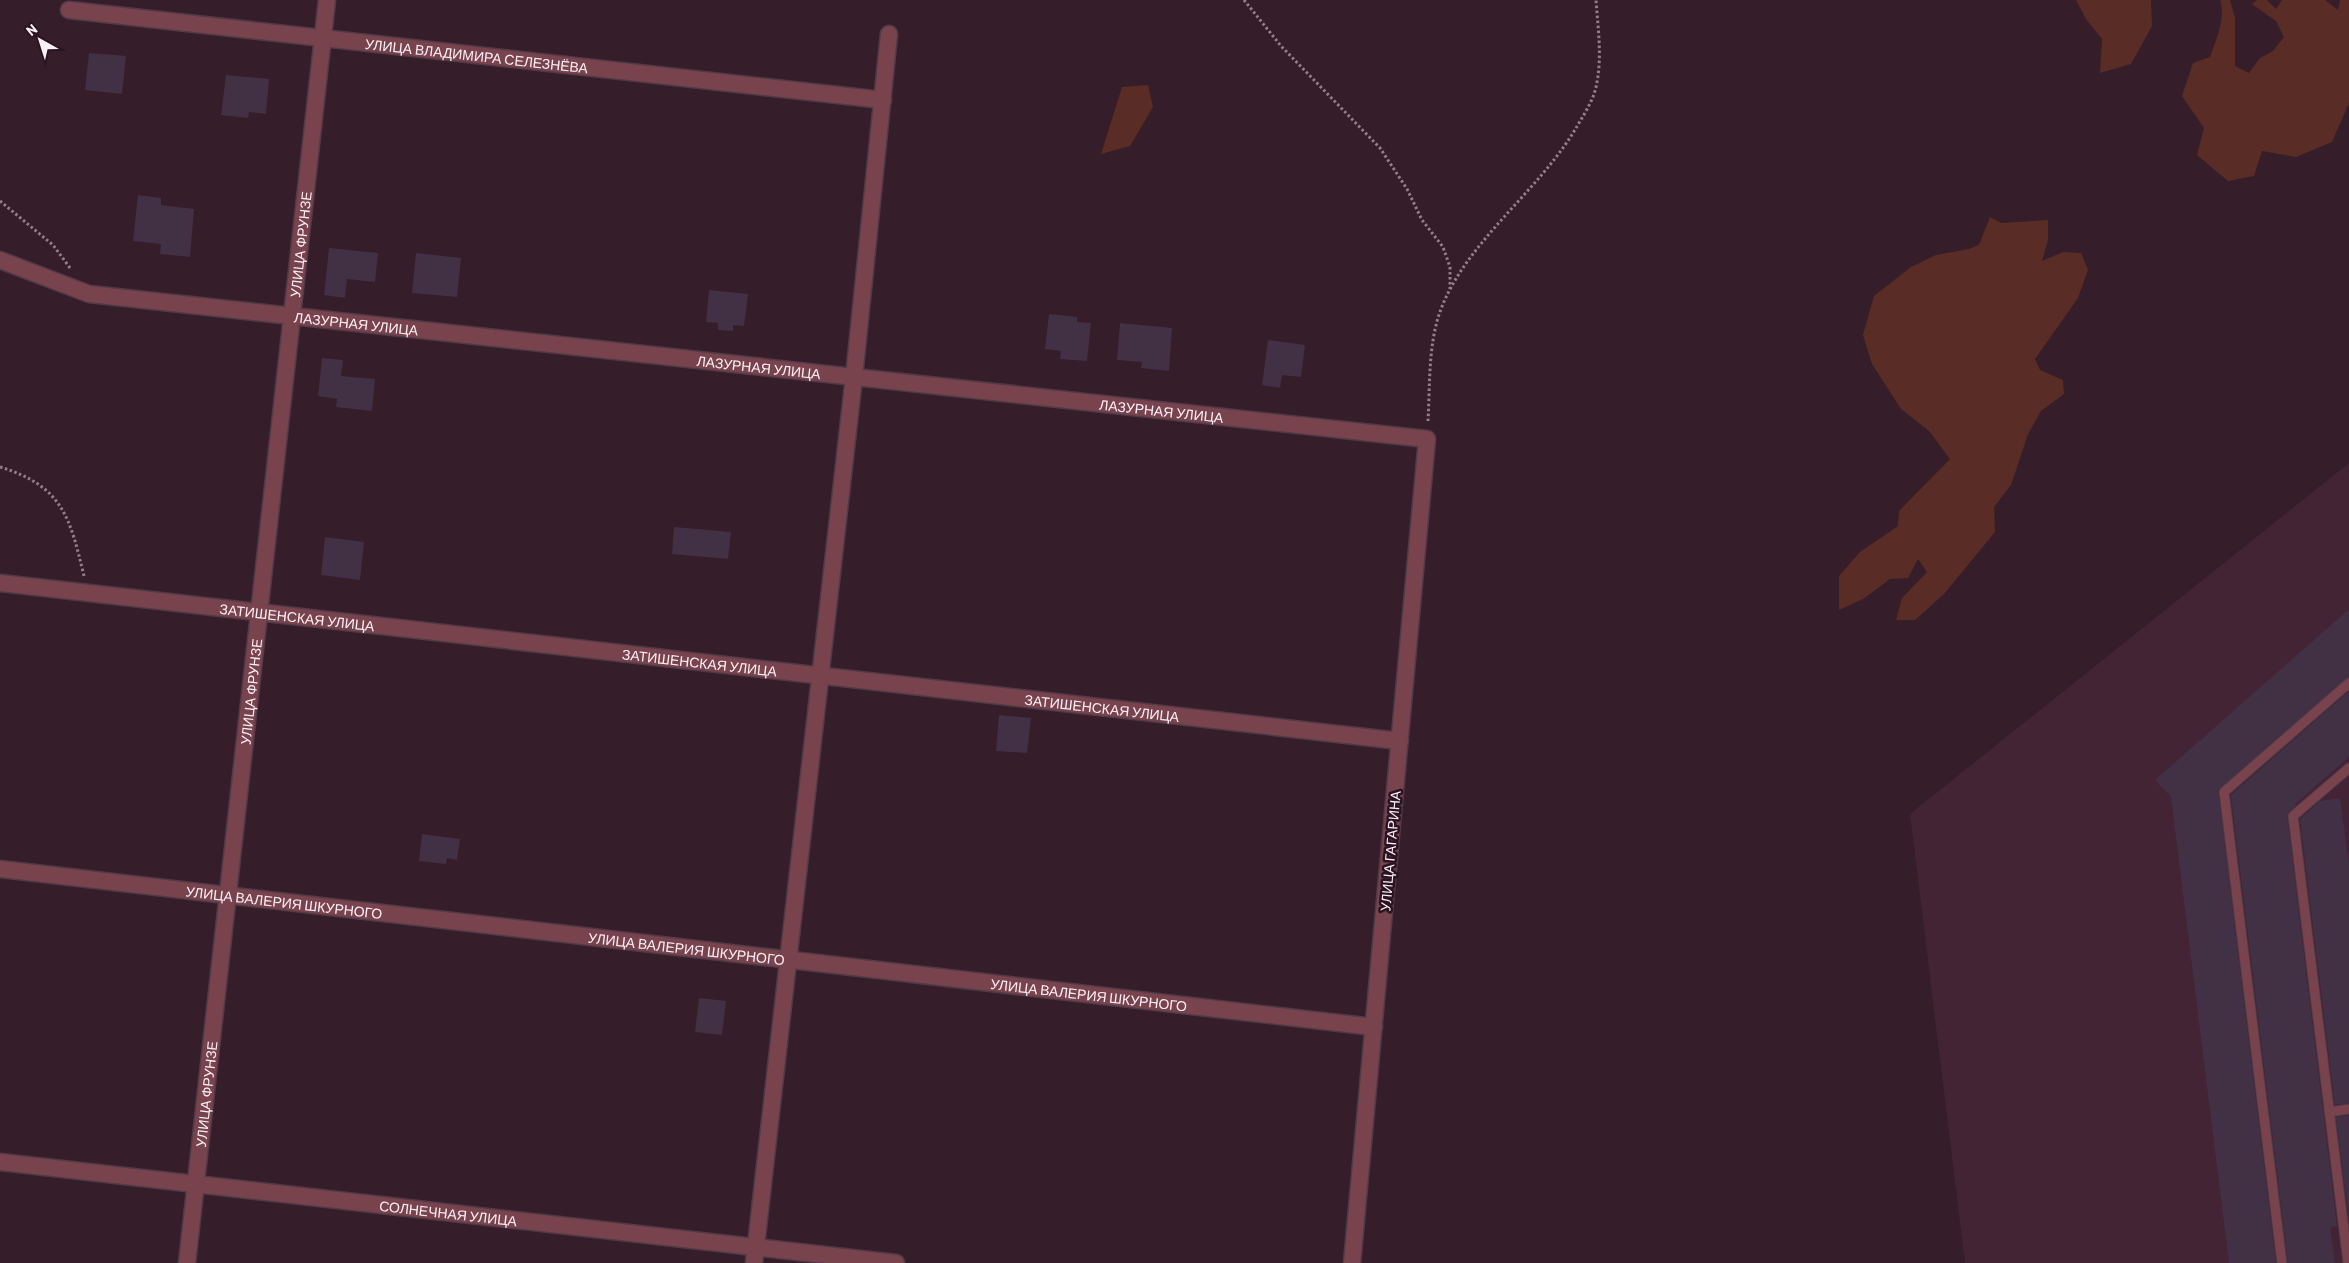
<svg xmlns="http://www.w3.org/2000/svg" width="2349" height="1263" font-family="Barlow,sans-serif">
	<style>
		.built { fill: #422435 }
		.green { fill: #592d26 }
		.building { fill: #423044 }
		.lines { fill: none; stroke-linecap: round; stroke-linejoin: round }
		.service-casing { stroke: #513a47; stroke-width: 11 }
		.minor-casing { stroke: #513a47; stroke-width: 19 }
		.path { stroke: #927f89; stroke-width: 3; stroke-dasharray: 2.5 2.5; stroke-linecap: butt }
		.service { stroke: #78434d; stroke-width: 9 }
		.minor { stroke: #78434d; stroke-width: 16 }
		.labels { text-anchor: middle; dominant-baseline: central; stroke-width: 5; stroke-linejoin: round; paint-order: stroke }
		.street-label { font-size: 14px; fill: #fdeff6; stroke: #2a1421 }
	</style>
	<rect width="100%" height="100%" fill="#351d2a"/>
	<polygon class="built" points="2349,463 2349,1263 1965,1263 1910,814"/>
	<g class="green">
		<polygon points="2076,0 2151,0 2152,26 2131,64 2100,73 2102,39 2086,19"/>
		<path d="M2220 0H2230L2235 18V66L2249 73 2260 58 2273 51 2284 37 2276 21 2252 4 2257 0H2267L2276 9 2282 0H2325L2338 10 2340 0H2349V103L2332 142 2296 157 2262 151 2254 176 2228 181 2197 155 2204 128 2182 96 2193 63 2210 57C2216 39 2226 19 2220 0Z"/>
		<polygon points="1148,85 1153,107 1130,146 1101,154 1122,87"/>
		<polygon points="1990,217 2001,223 2048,220 2048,240 2042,261 2063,252 2081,253 2088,270 2078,298 2035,359 2040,370 2063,380 2064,394 2041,411 2028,434 2011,485 1994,507 1995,532 1944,594 1915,620 1896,620 1902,598 1927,572 1918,559 1908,578 1890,579 1863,599 1839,610 1839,576 1860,552 1898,526 1899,511 1950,459 1929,431 1901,409 1872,364 1863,335 1874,296 1911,267 1936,255 1969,249 1979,245"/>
	</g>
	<g class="building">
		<polygon points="89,53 126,56 122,94 85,90"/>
		<polygon points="226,75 269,79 266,114 249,112 248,118 221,115"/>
		<polygon points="138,195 161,198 161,205 194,209 190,257 160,254 161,244 133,241"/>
		<polygon points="329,248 378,253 375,282 347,279 345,298 324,295"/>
		<polygon points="416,253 461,258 457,297 412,293"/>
		<polygon points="709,290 748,294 744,326 733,325 733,331 718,330 718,323 706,322"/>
		<polygon points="1049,314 1077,317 1077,322 1091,323 1087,361 1060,359 1061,351 1045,349"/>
		<polygon points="1120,323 1172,328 1169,371 1141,368 1142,362 1117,360"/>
		<polygon points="1268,340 1305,345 1301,377 1282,375 1280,388 1262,385"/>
		<polygon points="322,358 343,360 341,376 375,379 372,411 336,407 337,399 318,396"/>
		<polygon points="674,527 731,532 728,559 672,554"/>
		<polygon points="325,537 364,542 360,580 321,575"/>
		<polygon points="2349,609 2349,677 2218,790 2276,1263 2229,1263 2171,797 2155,780"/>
		<polygon points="2349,691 2349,757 2295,804 2297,804 2289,812 2287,816 2337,1226 2330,1227 2335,1263 2288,1263 2231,795"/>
		<polygon points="999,715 1031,718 1027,753 996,751"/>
		<polygon points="2340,798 2349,863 2349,1103 2335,1105 2300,819 2320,801"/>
		<polygon points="422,834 460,839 457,860 447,858 446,864 419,861"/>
		<polygon points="699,998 726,1001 722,1035 695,1032"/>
		<polygon points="2349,1115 2349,1220 2336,1117"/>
	</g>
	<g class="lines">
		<g class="service-casing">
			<g id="service">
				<polyline points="2329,1112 2349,1109"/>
				<polyline points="2282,1263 2224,792 2349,683"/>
				<polyline points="2348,1263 2293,816 2349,768"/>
			</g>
		</g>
		<g class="minor-casing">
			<g id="minor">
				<path id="s1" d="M69 10 883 100"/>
				<path id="s2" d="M0 260 89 294 1427 439 1352 1263"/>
				<path id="s3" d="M0 583 1400 741"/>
				<path id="s4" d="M0 869 1374 1027"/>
				<path id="s5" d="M0 1162 896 1263"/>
				<path id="s6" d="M187 1263 327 0"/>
				<polyline points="754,1263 854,377 889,34"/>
			</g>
		</g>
		<g class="path">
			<polyline points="1244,0 1281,46 1380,148 1407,189 1422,220 1443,247 1450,267 1450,289"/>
			<polyline points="0,201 53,245 70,268"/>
			<path d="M1428 421C1430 385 1428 343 1441 309 1467 241 1539 191 1576 128 1583 116 1591 104 1595 91 1603 62 1598 29 1596 0"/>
			<path d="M0 467C63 486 70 518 84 576"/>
		</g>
		<use href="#service" class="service"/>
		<use href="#minor" class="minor"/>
	</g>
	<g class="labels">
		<g class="street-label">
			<text stroke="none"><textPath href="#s1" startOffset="410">УЛИЦА ВЛАДИМИРА СЕЛЕЗНЁВА</textPath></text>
			<text stroke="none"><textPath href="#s6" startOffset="1025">УЛИЦА ФРУНЗЕ</textPath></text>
			<text stroke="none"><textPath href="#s2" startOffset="364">ЛАЗУРНАЯ УЛИЦА</textPath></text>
			<text stroke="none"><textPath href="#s2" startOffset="769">ЛАЗУРНАЯ УЛИЦА</textPath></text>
			<text stroke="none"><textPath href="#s2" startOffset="1174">ЛАЗУРНАЯ УЛИЦА</textPath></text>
			<text stroke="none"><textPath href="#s3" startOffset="299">ЗАТИШЕНСКАЯ УЛИЦА</textPath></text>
			<text stroke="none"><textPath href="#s3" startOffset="704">ЗАТИШЕНСКАЯ УЛИЦА</textPath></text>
			<text stroke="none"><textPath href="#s6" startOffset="575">УЛИЦА ФРУНЗЕ</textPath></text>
			<text stroke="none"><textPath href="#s3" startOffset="1109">ЗАТИШЕНСКАЯ УЛИЦА</textPath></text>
			<text transform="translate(1390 851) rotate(-85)">УЛИЦА ГАГАРИНА</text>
			<text stroke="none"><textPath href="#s4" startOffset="286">УЛИЦА ВАЛЕРИЯ ШКУРНОГО</textPath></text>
			<text stroke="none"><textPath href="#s4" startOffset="691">УЛИЦА ВАЛЕРИЯ ШКУРНОГО</textPath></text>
			<text stroke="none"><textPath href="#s4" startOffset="1096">УЛИЦА ВАЛЕРИЯ ШКУРНОГО</textPath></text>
			<text stroke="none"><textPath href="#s6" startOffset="170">УЛИЦА ФРУНЗЕ</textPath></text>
			<text stroke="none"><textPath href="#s5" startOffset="451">СОЛНЕЧНАЯ УЛИЦА</textPath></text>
		</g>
	</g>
	<g transform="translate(40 40) rotate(321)" stroke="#2a1421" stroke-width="4" paint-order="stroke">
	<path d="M0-4L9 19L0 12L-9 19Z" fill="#fdeff6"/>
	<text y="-8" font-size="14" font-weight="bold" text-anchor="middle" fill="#fdeff6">N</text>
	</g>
</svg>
